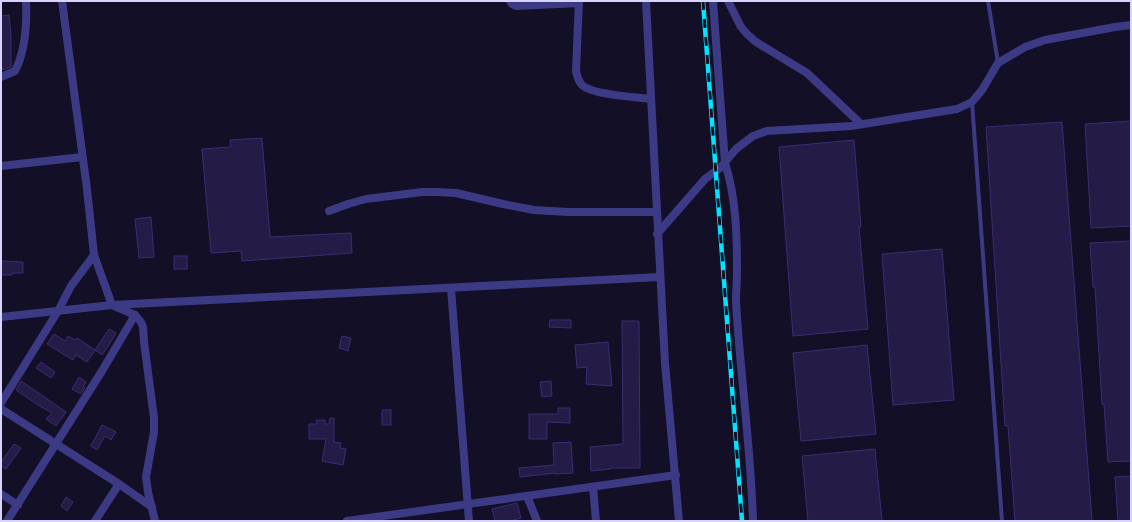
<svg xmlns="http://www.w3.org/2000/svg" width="1132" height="522" font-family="'DejaVu Sans',sans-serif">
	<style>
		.building { fill: #241b47; stroke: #3b2d73 }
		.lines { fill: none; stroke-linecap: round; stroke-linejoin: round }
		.lane { stroke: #3d3a85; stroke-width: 4 }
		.street { stroke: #3d3a85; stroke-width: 8 }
		.rail-casing { stroke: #00e5ff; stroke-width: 4.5 }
		.rail { stroke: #130f26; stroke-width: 3; stroke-dasharray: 9; stroke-linecap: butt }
	</style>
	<rect width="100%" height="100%" fill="#130f26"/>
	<g class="building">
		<polygon points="9,15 11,36 11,67 1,70 1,16"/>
		<polygon points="1131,121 1131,226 1091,228 1085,124"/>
		<polygon points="1062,122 1092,521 1015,521 1008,426 1005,426 986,127"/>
		<polygon points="262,138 270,237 351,233 352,253 242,261 241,251 211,253 202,149 231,147 230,140"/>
		<polygon points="854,140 861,227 859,227 868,329 793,336 779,147"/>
		<polygon points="151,217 154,257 139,258 135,219"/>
		<polygon points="1131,241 1131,461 1108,462 1104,404 1102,404 1095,287 1093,287 1090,243"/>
		<polygon points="942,249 954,400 893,405 882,254"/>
		<rect x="174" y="256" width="13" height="13"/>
		<polygon points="2,261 23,262 23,273 12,273 12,275 1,275"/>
		<polygon points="550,320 571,320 571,328 549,327"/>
		<polygon points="622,321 639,321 640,468 611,468 611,469 591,471 590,447 623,444"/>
		<polygon points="109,329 116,333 107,348 102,355 95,350 87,362 76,355 73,360 47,344 54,334 65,341 68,336 75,340 77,338 95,350"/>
		<polygon points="342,336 351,338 348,351 339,348"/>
		<polygon points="608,342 612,386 586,384 587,367 577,368 575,345"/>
		<polygon points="867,345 876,434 801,441 793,353"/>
		<polygon points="41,362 55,372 51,378 36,368"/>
		<polygon points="79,377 86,382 83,387 85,387 81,394 72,389"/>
		<polygon points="21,381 66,412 56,426 46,419 52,413 38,405 16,390"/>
		<polygon points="551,381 552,396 542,397 540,382"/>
		<polygon points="558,408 570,408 570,423 547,422 547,439 529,439 529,414 558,414"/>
		<rect x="382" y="410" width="9" height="15"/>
		<polygon points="330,418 334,418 334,442 341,443 340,448 346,449 343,465 322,461 326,439 309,439 309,424 317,424 316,420 325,420 325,424 329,424"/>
		<polygon points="102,425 116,432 111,440 105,436 97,450 91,446"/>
		<polygon points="571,442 573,473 555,474 555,473 520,477 519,468 554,465 553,443"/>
		<polygon points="14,444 21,448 6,469 1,466 1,462"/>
		<polygon points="875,449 882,521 808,521 802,456"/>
		<polygon points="1131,476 1131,521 1118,521 1115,477"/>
		<polygon points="66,497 73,502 67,511 61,506"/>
		<polygon points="517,503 521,518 510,521 495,521 492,509"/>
	</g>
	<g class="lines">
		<g class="lane">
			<polyline points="988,1 998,63"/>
			<polyline points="972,102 1002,521"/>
		</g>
		<g class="street">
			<polyline points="62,1 87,189 94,255 112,305 135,315 141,322 143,327 144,342 154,418 154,432 146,477 148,492 155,521"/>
			<polyline points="510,1 512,4 516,6 579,3"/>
			<path d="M579 1 576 71C577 75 578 81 582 85 592 95 636 97 651 99"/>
			<polyline points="646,1 665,363 679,521"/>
			<path d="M713 1 725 163C736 197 737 235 737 271 737 281 736 291 736 301 740 374 751 447 753 521"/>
			<polyline points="728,1 741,27 747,34 756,42 807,73 861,124"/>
			<path d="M1 77 15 71C26 50 27 24 26 1"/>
			<polyline points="1,166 82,157"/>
			<polyline points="329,211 348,204 366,199 422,192 437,192 456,193 503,204 534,210 568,212 656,212"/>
			<polyline points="657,234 705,179 720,168 736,149 753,136 767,131 851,126 957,109 972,102 982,90 998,63 1025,47 1045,40 1115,27 1131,25"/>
			<polyline points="451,288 469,521"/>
			<polyline points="1,317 112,305 659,277"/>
			<polyline points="1,403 58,311 71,286 94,255"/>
			<polyline points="1,409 119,484 152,507"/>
			<polyline points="593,487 596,521"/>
			<polyline points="1,494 18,505"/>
			<polyline points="527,496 537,521"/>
			<polyline points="7,521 102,371 135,315"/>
			<polyline points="95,521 119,484"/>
			<polyline points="347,521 676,475"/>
		</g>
		<g class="rail-casing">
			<polyline id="rail" points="703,1 742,521"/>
		</g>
		<use href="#rail" class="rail"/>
	</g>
	<rect width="1132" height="522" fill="none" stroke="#d9d4ff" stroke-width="4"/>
</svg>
